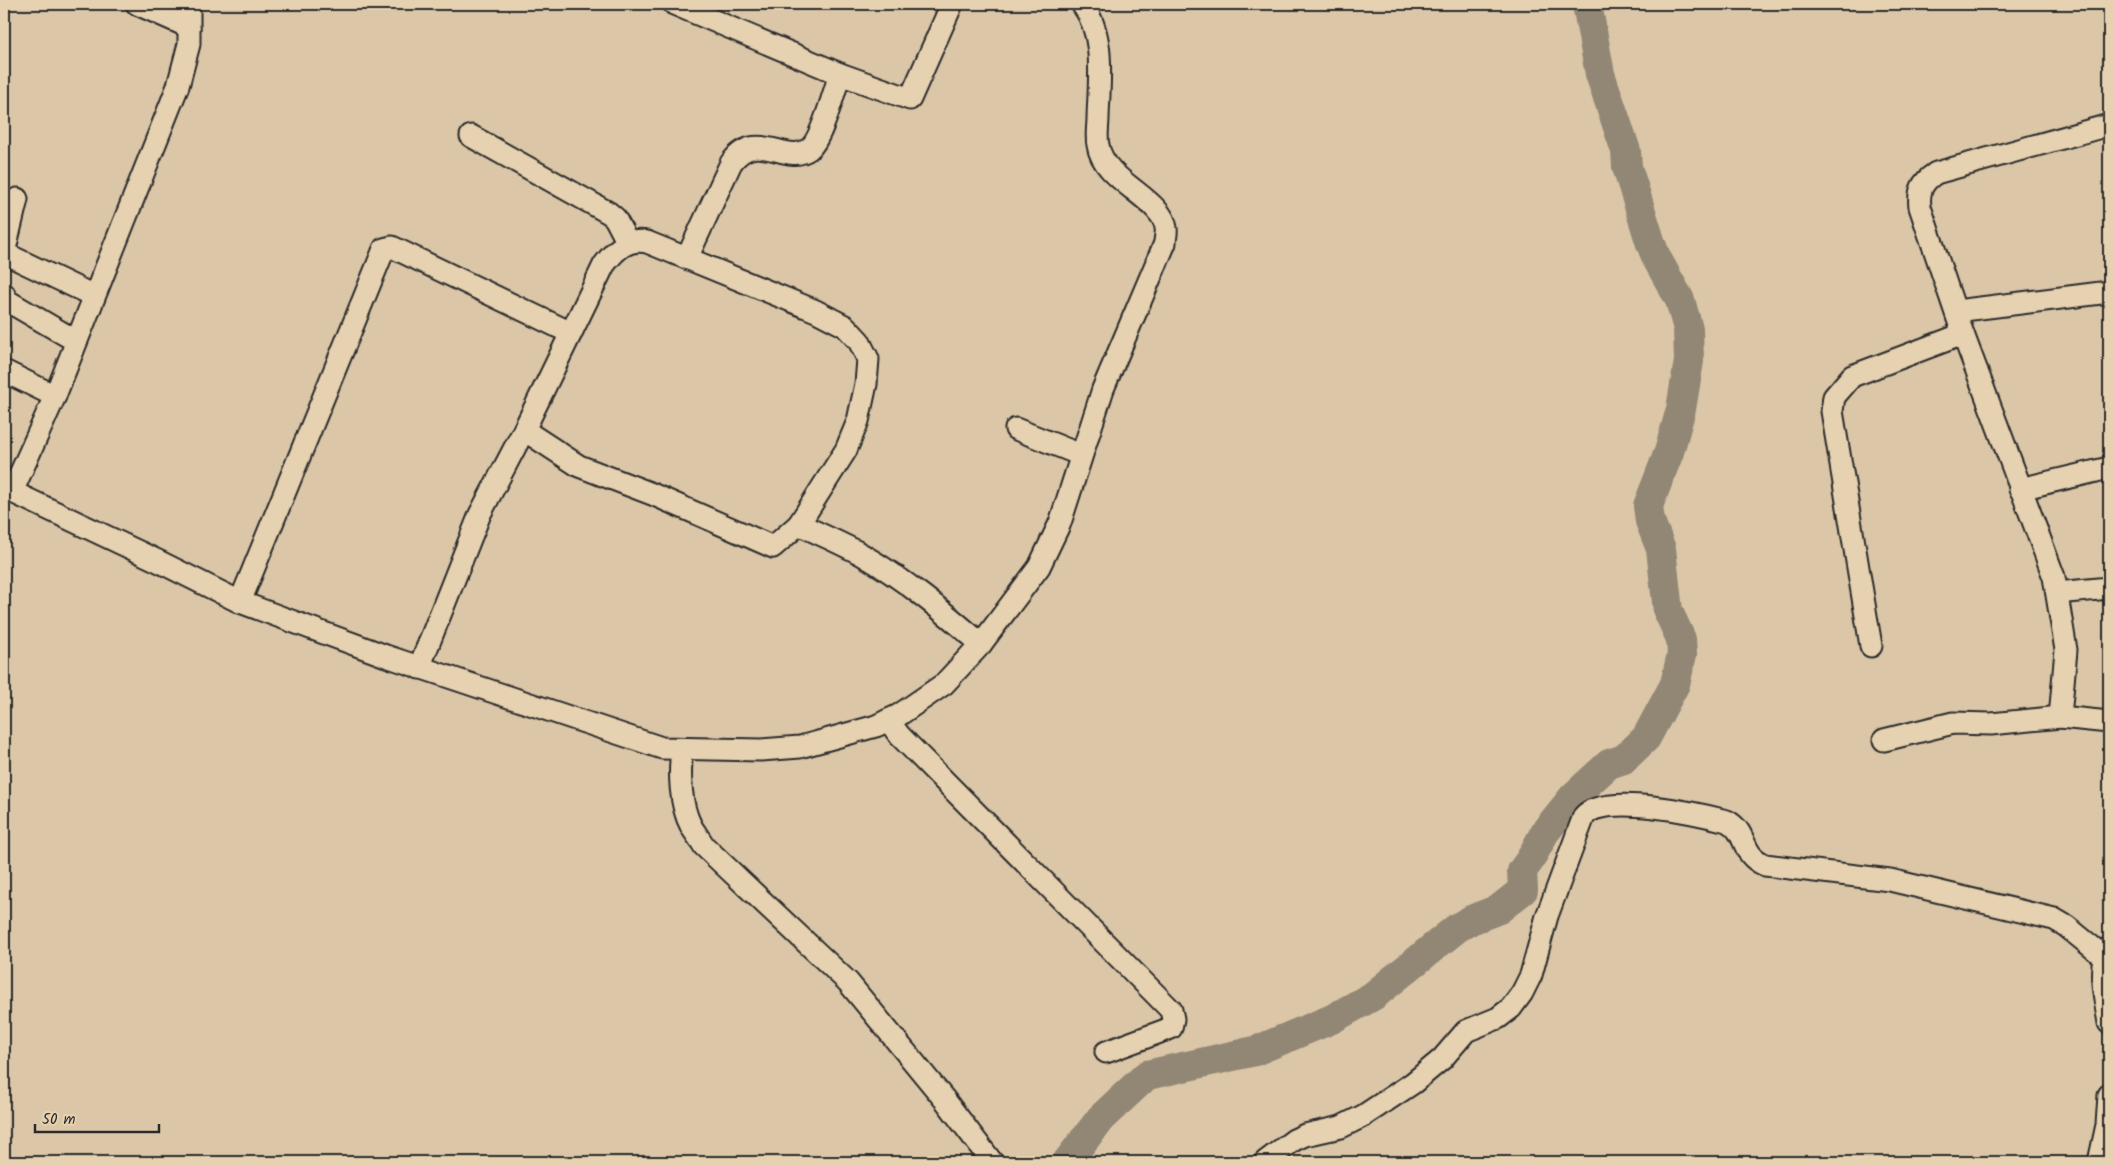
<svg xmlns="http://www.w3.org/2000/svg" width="2113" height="1166" font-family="Kalam,sans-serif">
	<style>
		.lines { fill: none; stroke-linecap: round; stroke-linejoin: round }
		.river { stroke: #928775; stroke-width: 30 }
		.minor-casing { stroke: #2b2b2b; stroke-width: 25 }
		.minor { stroke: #e6d1b0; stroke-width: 21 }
	</style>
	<rect width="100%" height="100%" fill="#dbc7a8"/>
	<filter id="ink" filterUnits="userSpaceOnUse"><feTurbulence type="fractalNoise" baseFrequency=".02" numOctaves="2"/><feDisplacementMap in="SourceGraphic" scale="10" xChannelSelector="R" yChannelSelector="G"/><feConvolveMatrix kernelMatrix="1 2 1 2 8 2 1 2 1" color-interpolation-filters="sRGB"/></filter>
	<g filter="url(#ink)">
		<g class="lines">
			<polyline class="river" points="1067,1162 1101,1118 1147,1075 1255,1051 1332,1019 1373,996 1457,928 1471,920 1499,909 1523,890 1522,871 1530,860 1545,832 1574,796 1609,764 1624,759 1646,738 1675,684 1682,654 1681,639 1668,611 1661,549 1650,521 1648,506 1669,452 1681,409 1689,361 1688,329 1680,300 1657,259 1651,244 1627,167 1626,151 1600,74 1587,4"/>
			<g class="minor-casing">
				<g id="minor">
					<polyline points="137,4 189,27"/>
					<polyline points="674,4 840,74 910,99 952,4"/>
					<polyline points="471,136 609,213 615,218 628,243"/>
					<polyline points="17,199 4,253 94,296"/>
					<path d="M687 258 731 163C757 127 786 166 809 149 822 139 834 91 840 74"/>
					<polyline points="4,294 6,300 76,341"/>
					<polyline points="1956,311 2109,292"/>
					<polyline points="4,371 55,396"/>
					<polyline points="1016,429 1081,455"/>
					<path d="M524 430 579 466 652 494 773 547 799 524C819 534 841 543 861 554 904 579 943 611 981 644L1039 567 1060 523 1103 389 1165 243C1165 238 1167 233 1166 228 1163 199 1103 181 1098 145 1096 136 1098 126 1098 118 1099 80 1106 36 1082 4"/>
					<polyline points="4,488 158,561 240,602 386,656 662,748 761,750 800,747 876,726 899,715 944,684 981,644"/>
					<polyline points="2020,489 2109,468"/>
					<polyline points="12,492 55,396 178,86 189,44 189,4"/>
					<polyline points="2057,593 2109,588"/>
					<polyline points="240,602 384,249 392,247 571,333"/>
					<polyline points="1871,646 1832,411 1834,397 1852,376 1963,334"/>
					<path d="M419 668 480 514 524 430 604 265C615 250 627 238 647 242L816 311 845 326 859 341 868 359 866 384 858 421 846 450 799 524"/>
					<path d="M2060 717 2066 650 2054 577 1963 334 1920 207C1918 191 1922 182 1936 173L2109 125"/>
					<polyline points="888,720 900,736 1171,1010 1173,1019 1171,1028 1106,1052"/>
					<polyline points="1884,740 1953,723 1991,724 2060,717 2109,722"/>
					<path d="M682 750C679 773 680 805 691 826 695 833 700 839 704 846L848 982 945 1100 992 1162"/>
					<path d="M2109 948C2096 964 2106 1003 2109 1023"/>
					<path d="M1265 1162 1294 1140 1305 1135 1341 1127 1363 1116 1413 1083 1442 1059 1466 1031 1498 1018 1511 1008 1522 993 1531 975 1547 916 1584 816C1603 792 1700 814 1727 821 1749 833 1739 854 1765 865L1890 880 2054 919 2066 926 2103 956"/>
					<polyline points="2099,1162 2107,1125 2109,1095"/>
				</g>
			</g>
			<use href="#minor" class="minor"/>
		</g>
	</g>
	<rect width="2113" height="1166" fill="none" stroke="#e6d1b0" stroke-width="20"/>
	<rect x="10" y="10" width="2093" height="1146" fill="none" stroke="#2b2b2b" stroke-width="2" filter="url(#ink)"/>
	<path d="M35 1124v8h124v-8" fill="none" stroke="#2b2b2b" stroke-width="2.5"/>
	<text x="42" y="1124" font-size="15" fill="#2b2b2b" stroke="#e6d1b0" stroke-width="4" paint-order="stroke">50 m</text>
</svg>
